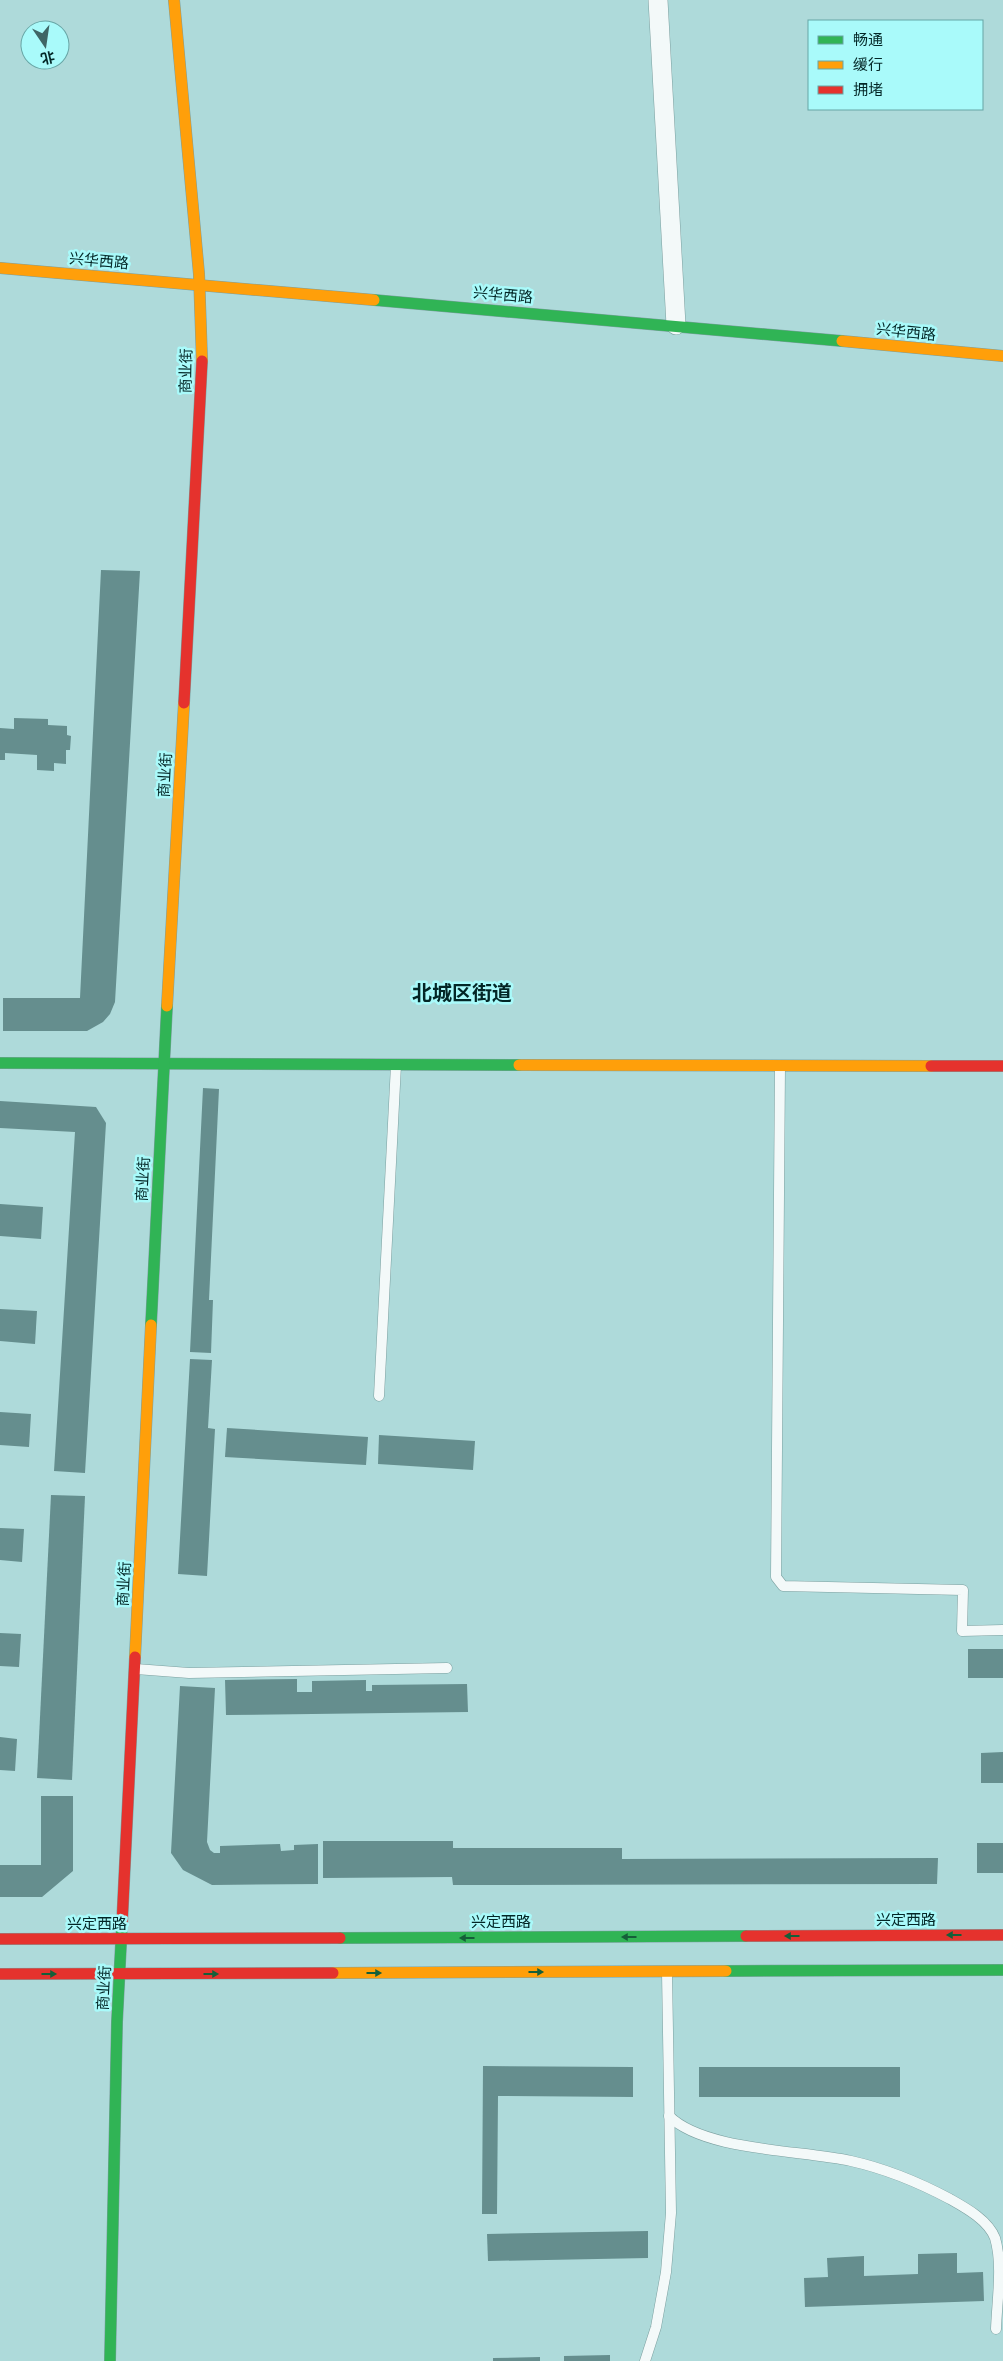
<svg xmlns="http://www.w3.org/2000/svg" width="1003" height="2361" font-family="Rubik,'Noto Sans SC',sans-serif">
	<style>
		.building { fill: #658e8e }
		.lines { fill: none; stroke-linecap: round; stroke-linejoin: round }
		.lane-casing { stroke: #7b9f9f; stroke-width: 11 }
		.street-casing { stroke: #7b9f9f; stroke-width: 20 }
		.fast-casing { stroke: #7b9f9f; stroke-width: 12 }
		.slow-casing { stroke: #7b9f9f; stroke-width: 12 }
		.jam-casing { stroke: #7b9f9f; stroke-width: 12 }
		.lane { stroke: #f3f9f9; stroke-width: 10 }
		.street { stroke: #f3f9f9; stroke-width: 19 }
		.fast { stroke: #30b455; stroke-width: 11 }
		.slow { stroke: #ff9f0a; stroke-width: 11 }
		.jam { stroke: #e5322d; stroke-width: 11 }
		.oneway { fill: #155f39 }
		.labels { text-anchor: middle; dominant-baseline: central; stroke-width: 5; stroke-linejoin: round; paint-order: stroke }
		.street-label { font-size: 15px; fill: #032626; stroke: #a9fafa }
		.district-label { font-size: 20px; font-weight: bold; fill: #032626; stroke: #a9fafa }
	</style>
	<rect width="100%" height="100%" fill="#aedada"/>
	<g class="building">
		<polygon points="101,570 140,571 115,1002 110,1014 103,1022 87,1031 3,1031 3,998 80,998"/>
		<polygon points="14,718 48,719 48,725 67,726 67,735 71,736 70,750 66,750 66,764 54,763 54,771 37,770 37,755 5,753 5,760 0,760 0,728 14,729"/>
		<polygon points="203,1088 219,1089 209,1300 213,1300 211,1353 190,1352"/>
		<polygon points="0,1101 96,1107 106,1123 85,1473 54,1471 75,1132 0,1128"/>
		<polygon points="0,1204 43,1207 41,1239 0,1236"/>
		<polygon points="0,1309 37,1311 35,1344 0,1341"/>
		<polygon points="190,1359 212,1360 208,1428 215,1429 207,1576 178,1574"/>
		<polygon points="0,1412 31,1414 29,1447 0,1445"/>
		<polygon points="227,1428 368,1437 366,1465 225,1457"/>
		<polygon points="379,1435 475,1441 473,1470 378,1464"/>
		<polygon points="51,1495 85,1496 72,1780 37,1778"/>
		<polygon points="0,1528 24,1529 22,1562 0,1560"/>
		<polygon points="0,1633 21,1634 19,1667 0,1666"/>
		<rect x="968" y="1649" width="35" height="29"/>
		<polygon points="297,1679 297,1692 312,1692 312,1681 366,1680 366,1691 372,1691 372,1685 467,1684 468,1712 226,1715 225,1680"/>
		<polygon points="180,1686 215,1688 207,1842 210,1850 214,1853 220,1853 220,1846 280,1844 281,1851 294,1850 294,1845 318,1844 318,1884 212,1885 183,1870 171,1853"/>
		<polygon points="0,1737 17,1739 15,1771 0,1770"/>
		<polygon points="1003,1752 1003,1783 981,1783 981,1753"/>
		<polygon points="41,1796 73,1796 73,1871 42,1897 0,1897 0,1865 41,1865"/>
		<polygon points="323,1841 453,1841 453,1848 622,1848 622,1859 938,1858 937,1884 453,1885 452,1877 323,1878"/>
		<rect x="977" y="1843" width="26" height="30"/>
		<polygon points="483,2066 633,2067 633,2097 498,2096 497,2214 482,2214"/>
		<rect x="699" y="2067" width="201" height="30"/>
		<polygon points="648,2231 648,2258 488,2261 487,2234"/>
		<polygon points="957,2253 957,2273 983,2272 984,2301 805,2307 804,2278 828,2277 827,2258 864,2256 864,2276 918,2274 918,2254"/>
		<polygon points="610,2355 610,2361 564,2361 564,2356"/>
		<polygon points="540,2357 540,2361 493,2361 493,2358"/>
	</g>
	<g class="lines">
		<g class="lane-casing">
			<g id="lane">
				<polyline points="780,1066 776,1577 783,1586 963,1590 962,1631 1003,1630"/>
				<polyline points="379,1396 396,1065"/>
				<polyline points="136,1669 189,1673 447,1668"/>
				<path d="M669 2116C704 2151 802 2150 851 2161 887 2169 918 2182 950 2199 966 2208 988 2220 995 2238 1003 2265 997 2300 996 2329"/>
				<polyline points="645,2361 656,2327 666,2272 671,2213 667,1972"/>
			</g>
		</g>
		<g class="street-casing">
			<polyline id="street" points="658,0 676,325"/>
		</g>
		<g class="fast-casing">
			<g id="fast">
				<polyline points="374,300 842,341"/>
				<polyline points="0,1063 519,1065"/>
				<polyline points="151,1325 167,1006"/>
				<polyline points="340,1938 746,1936"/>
				<polyline points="726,1971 1003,1970"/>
				<polyline points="110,2361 117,2022 122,1924"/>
			</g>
		</g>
		<g class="slow-casing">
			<g id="slow">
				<polyline points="174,0 199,274 202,361"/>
				<polyline points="0,268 374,300"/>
				<polyline points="842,341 1003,356"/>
				<polyline points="167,1006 184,703"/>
				<polyline points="519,1065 931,1066"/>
				<polyline points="135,1657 151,1325"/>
				<polyline points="333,1973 726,1971"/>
			</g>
		</g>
		<g class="jam-casing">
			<g id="jam">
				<polyline points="184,703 202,361"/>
				<polyline points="931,1066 1003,1066"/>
				<polyline points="122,1924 135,1657"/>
				<polyline points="746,1936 1003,1935"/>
				<polyline points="0,1939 340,1938"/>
				<polyline points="0,1974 333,1973"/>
			</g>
		</g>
		<use href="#lane" class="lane"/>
		<use href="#street" class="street"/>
		<use href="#fast" class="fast"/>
		<use href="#slow" class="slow"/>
		<use href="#jam" class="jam"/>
	</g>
	<defs><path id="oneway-solid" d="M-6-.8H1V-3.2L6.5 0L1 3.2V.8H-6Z" transform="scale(1.25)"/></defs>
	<g class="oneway">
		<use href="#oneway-solid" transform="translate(954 1935) rotate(180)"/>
		<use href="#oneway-solid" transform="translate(792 1936) rotate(180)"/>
		<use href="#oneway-solid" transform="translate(629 1937) rotate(180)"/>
		<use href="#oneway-solid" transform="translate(467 1938) rotate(180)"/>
		<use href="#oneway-solid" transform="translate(536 1972)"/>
		<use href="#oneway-solid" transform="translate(374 1973)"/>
		<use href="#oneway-solid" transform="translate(49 1974)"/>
		<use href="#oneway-solid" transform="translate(211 1974)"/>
	</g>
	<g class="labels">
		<g class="street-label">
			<text transform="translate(99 261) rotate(5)">兴华西路</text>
			<text transform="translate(503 295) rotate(5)">兴华西路</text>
			<text transform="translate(906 332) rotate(6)">兴华西路</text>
			<text transform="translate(186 371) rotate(-89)">商业街</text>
			<text transform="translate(165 775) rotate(-87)">商业街</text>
			<text transform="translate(143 1179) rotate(-87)">商业街</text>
			<text transform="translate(124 1584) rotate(-87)">商业街</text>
			<text x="906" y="1920">兴定西路</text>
			<text x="501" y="1922">兴定西路</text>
			<text x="97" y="1924">兴定西路</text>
			<text transform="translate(104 1988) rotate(-87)">商业街</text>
		</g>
		<g class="district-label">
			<text x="462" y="993">北城区街道</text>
		</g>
	</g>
	<rect x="808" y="20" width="175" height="90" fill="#a9fafa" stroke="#67a5a5"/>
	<rect x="818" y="36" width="25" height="8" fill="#30b455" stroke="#67a5a5"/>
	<text x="853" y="45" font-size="15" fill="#032626">畅通</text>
	<rect x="818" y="61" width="25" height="8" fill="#ff9f0a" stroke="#67a5a5"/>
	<text x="853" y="70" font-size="15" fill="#032626">缓行</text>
	<rect x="818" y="86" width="25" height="8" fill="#e5322d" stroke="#67a5a5"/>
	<text x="853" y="95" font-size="15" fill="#032626">拥堵</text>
	<g transform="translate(45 45) rotate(167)"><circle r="24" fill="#a9fafa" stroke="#67a5a5"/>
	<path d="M0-4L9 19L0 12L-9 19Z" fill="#3f6565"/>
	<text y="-8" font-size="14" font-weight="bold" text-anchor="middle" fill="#032626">北</text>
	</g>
</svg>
